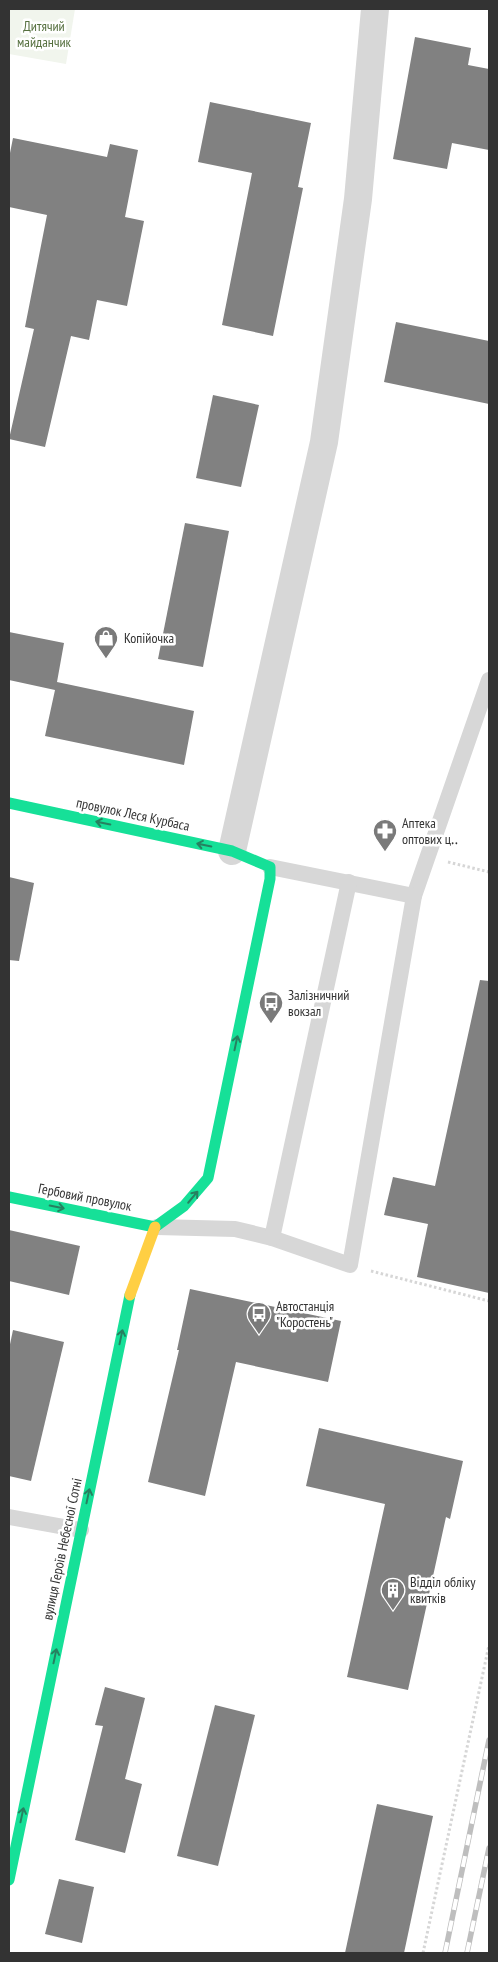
<svg xmlns="http://www.w3.org/2000/svg" width="498" height="1962" font-family="'PT Sans Narrow',sans-serif">
	<style>
		.green { fill: #f1f5ed }
		.building { fill: #818181 }
		.lines { fill: none; stroke-linecap: round; stroke-linejoin: round }
		.path { stroke: #d6d6d6; stroke-width: 3; stroke-dasharray: 2.5 2.5; stroke-linecap: butt }
		.lane { stroke: #d7d7d7; stroke-width: 16 }
		.street { stroke: #d7d7d7; stroke-width: 28 }
		.fast { stroke: #16e098; stroke-width: 11 }
		.slow { stroke: #ffcf43; stroke-width: 11 }
		.rail-casing { stroke: #bebebe; stroke-width: 5.5 }
		.rail { stroke: #fff; stroke-width: 4; stroke-dasharray: 11; stroke-linecap: butt }
		.oneway { stroke: #268160 }
		.labels { text-anchor: middle; dominant-baseline: central; stroke-width: 5; stroke-linejoin: round; paint-order: stroke }
		.park-label { font-size: 14px; fill: #56703f; stroke: #fff }
		.poi-label { font-size: 14px; fill: #333; stroke: #fff; text-anchor: start }
		.street-label { font-size: 14px; fill: #333; stroke: #fff }
	</style>
	<rect width="100%" height="100%" fill="#fff"/>
	<polygon class="green" points="9,9 75,9 66,64 9,54"/>
	<g class="building">
		<polygon points="415,37 471,48 468,65 489,69 489,150 452,143 447,169 393,159"/>
		<polygon points="210,102 311,123 298,187 303,188 273,336 222,325 252,173 198,162"/>
		<polygon points="13,138 107,157 110,144 138,150 125,217 144,221 127,306 97,300 89,340 71,336 45,447 9,439 34,329 25,327 47,215 9,207 9,158"/>
		<polygon points="396,322 489,341 489,404 384,382"/>
		<polygon points="213,395 259,405 241,487 196,478"/>
		<polygon points="185,523 229,531 203,667 158,659"/>
		<polygon points="9,632 64,643 57,682 194,711 184,765 45,736 55,690 9,680"/>
		<polygon points="9,877 34,883 19,961 9,960"/>
		<polygon points="480,980 489,981 489,1293 417,1277 428,1224 384,1215 393,1177 435,1186"/>
		<polygon points="9,1230 80,1246 69,1295 9,1281"/>
		<polygon points="190,1289 341,1321 328,1382 236,1362 205,1496 148,1482 179,1350 177,1350"/>
		<polygon points="13,1330 64,1342 31,1481 9,1476 9,1349"/>
		<polygon points="319,1428 463,1461 450,1519 446,1517 408,1690 347,1677 385,1504 306,1486"/>
		<polygon points="105,1687 145,1698 125,1779 142,1784 125,1853 75,1840 103,1726 95,1725"/>
		<polygon points="215,1705 255,1715 218,1866 177,1856"/>
		<polygon points="377,1804 433,1816 404,1953 345,1953"/>
		<polygon points="59,1879 94,1887 82,1943 45,1934"/>
	</g>
	<g class="lines">
		<g class="path">
			<polyline points="448,862 489,872"/>
			<polyline points="371,1271 489,1301"/>
			<polyline points="423,1953 489,1645"/>
		</g>
		<g class="lane">
			<polyline points="414,896 489,680"/>
			<polyline points="157,1227 235,1229 272,1238 350,1265 414,896 270,867"/>
			<polyline points="272,1238 349,882"/>
			<polyline points="9,1517 81,1530"/>
		</g>
		<polyline class="street" points="232,851 324,442 358,199 375,9"/>
		<g class="fast">
			<polyline points="9,803 232,851 270,867 270,879 208,1178 184,1206 155,1227"/>
			<polyline points="9,1197 155,1227"/>
			<polyline points="9,1880 130,1295"/>
		</g>
		<polyline class="slow" points="130,1295 155,1227"/>
		<g class="rail-casing">
			<g id="rail">
				<polyline points="445,1953 489,1740"/>
				<polyline points="467,1953 489,1848"/>
			</g>
		</g>
		<use href="#rail" class="rail"/>
	</g>
	<defs><path id="oneway-shaft" d="M-6 0H5M1.5-3L5.5 0L1.5 3" fill="none" stroke-width="1.6" stroke-linecap="round" stroke-linejoin="round" transform="scale(1.25)"/></defs>
	<g class="oneway">
		<use href="#oneway-shaft" transform="translate(103 823) rotate(-168)"/>
		<use href="#oneway-shaft" transform="translate(204 845) rotate(-168)"/>
		<use href="#oneway-shaft" transform="translate(236 1043) rotate(-78)"/>
		<use href="#oneway-shaft" transform="translate(193 1197) rotate(-50)"/>
		<use href="#oneway-shaft" transform="translate(57 1207) rotate(11)"/>
		<use href="#oneway-shaft" transform="translate(121 1337) rotate(-78)"/>
		<use href="#oneway-shaft" transform="translate(88 1496) rotate(-78)"/>
		<use href="#oneway-shaft" transform="translate(55 1656) rotate(-78)"/>
		<use href="#oneway-shaft" transform="translate(22 1815) rotate(-78)"/>
	</g>
	<defs>
		<g id="shop-pin" transform="scale(1.25)"><path d="M0 17L-7.5 6A9.5 9.5 0 1 1 7.5 6Z" fill="#7a7a7a" stroke="#fff"/><path d="M-5-2.5h2.3a2.7 3.5 0 0 1 5.4 0H5L5.5 6h-11ZM-1.5-2.5h3a1.5 2.3 0 0 0-3 0Z" fill="#fff"/></g>
		<g id="pharmacy-pin" transform="scale(1.25)"><path d="M0 17L-7.5 6A9.5 9.5 0 1 1 7.5 6Z" fill="#7a7a7a" stroke="#fff"/><path d="M-2-6h4v4h4v4h-4v4h-4v-4h-4v-4h4Z" fill="#fff"/></g>
		<g id="bus-pin" transform="scale(1.25)"><path d="M0 17L-7.5 6A9.5 9.5 0 1 1 7.5 6Z" fill="#7a7a7a" stroke="#fff"/><path d="M-5-6H5V4H4V6H2V4H-2V6H-4V4H-5ZM-3.5-4V0h7V-4ZM-3.5 1.2v1.5H-2V1.2ZM2 1.2v1.5H3.5V1.2Z" fill="#fff"/></g>
		<g id="building-pin" transform="scale(1.25)"><path d="M0 17L-7.5 6A9.5 9.5 0 1 1 7.5 6Z" fill="#7a7a7a" stroke="#fff"/><path d="M-4-6H4V6H1V3H-1V6H-4ZM-2.5-4.3h1.7v1.8h-1.7ZM.8-4.3h1.7v1.8H.8ZM-2.5-1h1.7V.8h-1.7ZM.8-1h1.7V.8H.8Z" fill="#fff"/></g>
	</defs>
	<g fill-rule="evenodd">
		<use href="#shop-pin" x="106" y="638"/>
		<use href="#pharmacy-pin" x="385" y="831"/>
		<use href="#bus-pin" x="271" y="1003"/>
		<use href="#bus-pin" x="259" y="1314"/>
		<use href="#building-pin" x="393" y="1590"/>
	</g>
	<g class="labels">
		<g class="park-label">
			<text x="44" y="26">Дитячий<tspan x="44" dy="16">майданчик</tspan></text>
		</g>
		<g class="poi-label">
			<text x="124" y="638">Копійочка</text>
			<text x="402" y="823">Аптека<tspan x="402" dy="16">оптових ц‥</tspan></text>
			<text x="288" y="995">Залізничний<tspan x="288" dy="16">вокзал</tspan></text>
			<text x="276" y="1306">Автостанція<tspan x="276" dy="16">"Коростень"</tspan></text>
			<text x="410" y="1582">Відділ обліку<tspan x="410" dy="16">квитків</tspan></text>
		</g>
		<g class="street-label">
			<text transform="translate(133 814) rotate(12)">провулок Леся Курбаса</text>
			<text transform="translate(85 1197) rotate(11)">Гербовий провулок</text>
			<text transform="translate(62 1549) rotate(-78)">вулиця Героїв Небесної Сотні</text>
		</g>
	</g>
	<rect width="498" height="1962" fill="none" stroke="#333333" stroke-width="20"/>
</svg>
